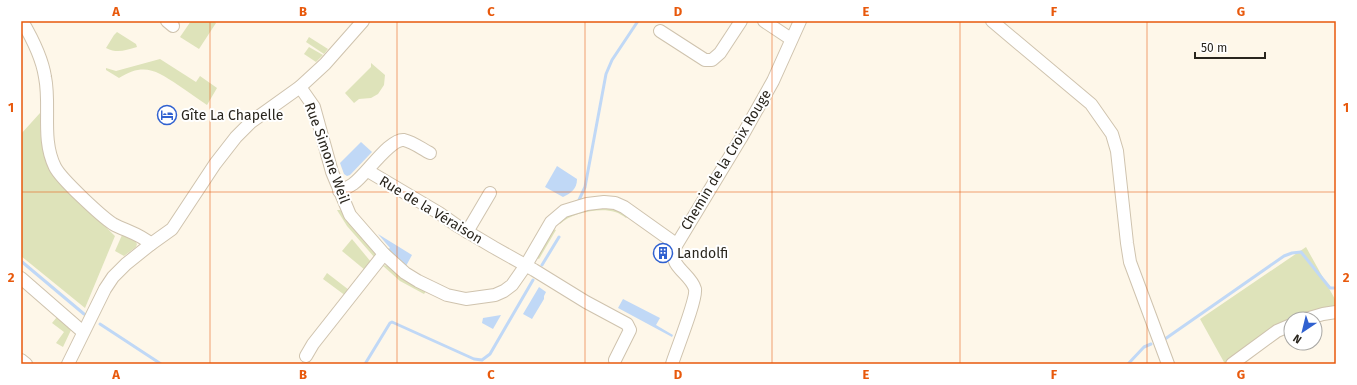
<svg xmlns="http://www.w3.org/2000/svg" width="1357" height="385" font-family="'Fira Sans',sans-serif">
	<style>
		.green { fill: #dee3ba }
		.water { fill: #c0d8f6 }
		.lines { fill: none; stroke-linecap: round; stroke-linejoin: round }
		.stream { stroke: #c0d8f6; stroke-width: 3 }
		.minor-casing { stroke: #cfc3ae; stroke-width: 14 }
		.minor { stroke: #fff; stroke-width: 12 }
		.grid { fill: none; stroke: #e8590c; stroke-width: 1; stroke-opacity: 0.55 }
		.labels { text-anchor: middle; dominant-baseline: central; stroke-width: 4; stroke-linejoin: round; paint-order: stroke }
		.poi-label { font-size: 14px; fill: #29251d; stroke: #fff; text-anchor: start }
		.street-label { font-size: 14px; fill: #29251d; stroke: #fff }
		.neatline { fill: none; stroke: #e8590c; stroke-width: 1.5 }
		.grid-label { font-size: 13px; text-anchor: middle; font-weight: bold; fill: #e8590c }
	</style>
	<rect width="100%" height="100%" fill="#fef7e9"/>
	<g class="green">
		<polygon points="191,21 214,21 216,23 199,49 180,37"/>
		<path d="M117 32 136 44 137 47C125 50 118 54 106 48L114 35Z"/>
		<polygon points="309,37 328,49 324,54 306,42"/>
		<polygon points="309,47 323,55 316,62 304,54"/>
		<path d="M160 59 196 82 200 76 217 88 207 105C197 98 188 92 178 85 157 71 144 62 119 78L106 70V68L116 71Z"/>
		<polygon points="371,63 385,75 384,85 378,94 371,98 359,99 354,103 345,93 371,67"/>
		<polygon points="40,113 41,140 48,167 53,175 64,187 115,236 85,308 21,256 21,134"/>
		<path d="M608 207 629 215 626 218C623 216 619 213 615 212 600 207 571 213 560 224L556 221 568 213Z"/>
		<polygon points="337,210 340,210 344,213 375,253 375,258 347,226"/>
		<polygon points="551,228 556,230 539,259 535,257"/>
		<polygon points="122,235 135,241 137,244 136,247 124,256 115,251"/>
		<polygon points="352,239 371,262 365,270 342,251"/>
		<polygon points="1306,247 1336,301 1336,307 1291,319 1226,364 1225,364 1200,319"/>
		<polygon points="382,265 390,266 427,290 424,294 400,281"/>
		<polygon points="327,273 349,290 346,296 323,279"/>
		<polygon points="57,317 71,330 63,347 56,343 64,332 52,323"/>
	</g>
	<g class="water">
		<polygon points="361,142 372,152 350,175 347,176 344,174 340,163"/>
		<path d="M557 166 577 179C577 189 571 193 563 197L545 187Z"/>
		<polygon points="378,234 412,255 406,266 387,250 390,248"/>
		<polygon points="539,287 546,292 544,296 544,299 532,319 523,314"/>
		<polygon points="623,299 660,318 656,325 673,335 672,337 620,309 618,308"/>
		<polygon points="501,315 493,329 482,323 483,318"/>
	</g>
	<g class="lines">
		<g class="stream">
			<polyline points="579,200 585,187 606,74 612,60 638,21"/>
			<polyline points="21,261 84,314"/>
			<polyline points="542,265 559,237"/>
			<polyline points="100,324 161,364"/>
			<polyline points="1165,339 1284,256 1292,253 1301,252 1330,288 1334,288"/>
			<polyline points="365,364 390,323 392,322 474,359 482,360 490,354 533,280"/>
			<polyline points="1128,364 1144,347 1151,344"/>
		</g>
		<g class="minor-casing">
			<g id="minor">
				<path d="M22 21C32 38 42 57 45 77 51 106 41 139 55 167 61 179 101 216 113 224 126 231 140 234 151 244"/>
				<polyline points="167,21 173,26"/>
				<polyline points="764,21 791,39"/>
				<polyline points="992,21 1091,104 1112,134 1117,151 1127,243 1130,262 1168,364"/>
				<polyline points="660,31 705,60 712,60 720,53 741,21"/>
				<polyline points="300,87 314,107 332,172 350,215 384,254 405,273 418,281 447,295 466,299 495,295 504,291 512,285 526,265 551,222 564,211 587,204 604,202 615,203 624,207 676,244"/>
				<polyline points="368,171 439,213 456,225 493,247 534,270 586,302 627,324 630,330 615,360"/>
				<path d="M339 191C344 189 349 187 353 184 366 175 390 138 404 140 413 142 422 149 430 153"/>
				<polyline points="467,232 490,193"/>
				<polyline points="21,278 83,332"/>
				<polyline points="1306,319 1323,314 1336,312"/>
				<polyline points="306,356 313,344 384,254"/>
				<polyline points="21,360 26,364"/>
				<polyline points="68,364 105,289 113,277 126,264 151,244 172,229 215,164 236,137 251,122 300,87 325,64 363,21"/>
				<path d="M672 364C676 351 697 299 695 289 691 274 669 267 674 249L741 138 773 81 800 21"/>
				<polyline points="1232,364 1277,331 1291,325"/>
			</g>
		</g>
		<use href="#minor" class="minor"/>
	</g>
	<path class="grid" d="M210 21V364M397 21V364M585 21V364M772 21V364M960 21V364M1147 21V364M21 192H1336"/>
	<defs>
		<g id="hotel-ring" transform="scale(1)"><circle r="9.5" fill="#fff" stroke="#3061d0" stroke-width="1.5"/><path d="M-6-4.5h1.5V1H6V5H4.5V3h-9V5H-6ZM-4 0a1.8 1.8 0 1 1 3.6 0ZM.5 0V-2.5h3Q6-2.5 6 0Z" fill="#3061d0"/></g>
		<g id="building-ring" transform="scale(1)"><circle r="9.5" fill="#fff" stroke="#3061d0" stroke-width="1.5"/><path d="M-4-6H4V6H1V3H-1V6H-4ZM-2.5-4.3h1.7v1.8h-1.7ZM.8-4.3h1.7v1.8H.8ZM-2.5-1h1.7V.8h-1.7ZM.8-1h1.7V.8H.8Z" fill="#3061d0"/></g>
	</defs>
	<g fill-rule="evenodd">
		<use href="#hotel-ring" x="167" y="115"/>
		<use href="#building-ring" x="663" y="253"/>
	</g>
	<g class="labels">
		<g class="poi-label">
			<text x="181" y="115">Gîte La Chapelle</text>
			<text x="677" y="253">Landolfi</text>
		</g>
		<g class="street-label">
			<text transform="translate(327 153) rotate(70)">Rue Simone Weil</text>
			<text transform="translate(726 160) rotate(-59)">Chemin de la Croix Rouge</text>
			<text transform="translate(431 210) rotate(31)">Rue de la Véraison</text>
		</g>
	</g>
	<rect width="1357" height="385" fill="none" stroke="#ffffff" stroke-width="44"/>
	<g transform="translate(1303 331) rotate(215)"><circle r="19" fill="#ffffff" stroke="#a9a8a5"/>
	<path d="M0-3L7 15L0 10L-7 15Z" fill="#3061d0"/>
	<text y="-6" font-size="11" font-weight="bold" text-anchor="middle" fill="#29251d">N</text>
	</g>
	<path d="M1195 52v6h70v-6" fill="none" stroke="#29251d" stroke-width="2"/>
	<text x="1201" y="52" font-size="12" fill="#29251d" stroke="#ffffff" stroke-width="3" paint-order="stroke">50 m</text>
	<rect x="22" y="22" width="1313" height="341" class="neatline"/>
	<g class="grid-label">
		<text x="116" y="16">A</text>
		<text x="303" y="16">B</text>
		<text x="491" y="16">C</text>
		<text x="678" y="16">D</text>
		<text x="866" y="16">E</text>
		<text x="1054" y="16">F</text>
		<text x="1241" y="16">G</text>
		<text x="11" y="112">1</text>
		<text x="1346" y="112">1</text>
		<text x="11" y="282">2</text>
		<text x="1346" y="282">2</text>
		<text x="116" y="379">A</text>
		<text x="303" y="379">B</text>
		<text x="491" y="379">C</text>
		<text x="678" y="379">D</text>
		<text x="866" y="379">E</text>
		<text x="1054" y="379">F</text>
		<text x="1241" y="379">G</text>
	</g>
</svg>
